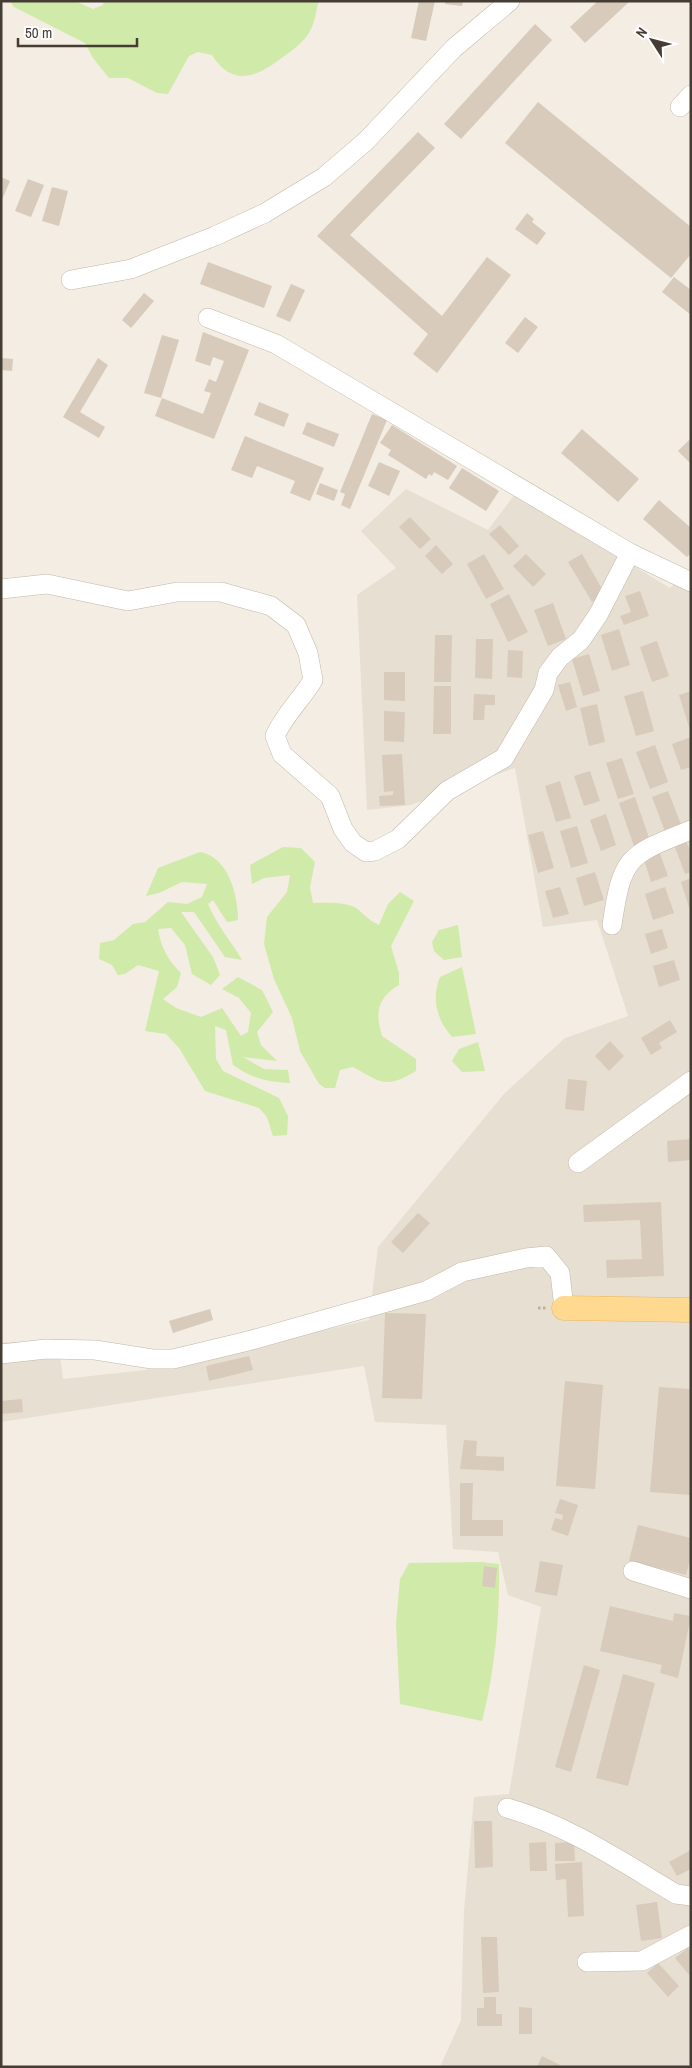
<svg xmlns="http://www.w3.org/2000/svg" width="692" height="2068" font-family="'Archivo Narrow',sans-serif">
	<style>
		.residential { fill: #e7dfd1 }
		.green { fill: #d0eaa9 }
		.building { fill: #d8cbbb }
		.lines { fill: none; stroke-linecap: round; stroke-linejoin: round }
		.minor-casing { stroke: #c2b7a9; stroke-width: 20 }
		.major-casing { stroke: #eab75a; stroke-width: 25 }
		.path { stroke: #c1af96; stroke-width: 3; stroke-dasharray: 2.5 2.5; stroke-linecap: butt }
		.minor { stroke: #fff; stroke-width: 19 }
		.major { stroke: #ffd990; stroke-width: 24 }
	</style>
	<rect width="100%" height="100%" fill="#f3ede3"/>
	<polygon class="residential" points="406,489 488,530 515,494 670,588 691,567 691,2067 440,2067 461,2020 464,1911 474,1797 509,1794 541,1607 508,1595 498,1552 453,1549 446,1425 375,1422 364,1366 1,1422 1,1343 58,1339 63,1379 146,1370 369,1320 378,1247 504,1094 565,1038 628,1016 597,920 543,927 515,768 411,805 367,810 357,595 396,568 361,531"/>
	<g class="green">
		<path d="M13 1H75L93 9 103 5 104 1H319C316 10 315 23 310 31 304 42 293 50 283 57 257 77 233 88 212 55L198 52 189 56 168 94 157 93 128 78H109L93 58 85 43 14 7 11 3Z"/>
		<path d="M283 847 301 848 315 862 310 887 313 903C327 903 349 901 360 911 366 917 371 921 379 925L388 904 400 892 414 901 391 946 399 973V985C377 998 375 1013 382 1036L416 1059V1071C385 1089 382 1083 353 1067L340 1070 335 1088H325L319 1084 300 1051 292 1018 274 979 264 944 267 917 287 892 290 875 264 878 252 884 250 865Z"/>
		<path d="M200 852C228 857 238 894 238 920L227 922 213 900 208 904C216 924 231 941 242 960L225 957 194 912H181L213 957 220 975 211 985 192 974 185 945 171 928 158 929C161 948 168 960 181 973L177 987 163 999 176 1008 201 1017 222 1008 241 1036 248 1032 251 1013 239 998 222 989 238 977 262 990 273 1012 257 1032 261 1045 277 1061 243 1057 264 1069 288 1070 290 1083C268 1082 251 1078 233 1065L226 1030 215 1026 216 1059 223 1071 279 1098 288 1116 287 1135 273 1136 267 1117 259 1108 205 1091 179 1048 166 1034 145 1031 159 971 138 965 125 974 118 975 112 965 99 959 100 943 114 940 133 924 145 922 168 902 187 904 202 897 207 884 182 882 159 893 146 896 158 868Z"/>
		<polygon points="458,925 462,957 444,960 434,951 432,942 439,930"/>
		<path d="M462 967 476 1034 452 1037C437 1020 431 999 440 977Z"/>
		<polygon points="478,1042 485,1071 462,1072 452,1061 459,1049"/>
		<path d="M480 1562 499 1564C500 1616 495 1670 482 1721L400 1704 396 1624 400 1579 409 1563Z"/>
	</g>
	<g class="building">
		<polygon points="419,1 435,1 426,41 411,38"/>
		<polygon points="445,1 463,1 462,6 445,4"/>
		<polygon points="598,1 630,1 585,43 570,27"/>
		<polygon points="535,24 552,40 461,139 444,124"/>
		<polygon points="538,102 691,227 691,254 671,278 505,143"/>
		<polygon points="418,132 435,148 350,235 442,316 487,257 511,275 437,373 413,354 428,334 317,236"/>
		<polygon points="1,177 10,181 1,202"/>
		<polygon points="28,179 44,185 31,217 15,211"/>
		<polygon points="52,187 68,191 59,226 42,221"/>
		<polygon points="527,213 534,219 532,222 546,233 537,245 515,229"/>
		<polygon points="208,262 272,286 264,308 200,284"/>
		<polygon points="674,277 691,290 691,315 662,292"/>
		<polygon points="291,284 305,290 290,322 276,316"/>
		<polygon points="144,293 154,301 131,328 122,320"/>
		<polygon points="525,317 538,327 518,353 505,343"/>
		<polygon points="203,332 249,350 214,439 155,416 162,398 203,414 211,393 204,391 209,379 216,382 224,361 213,357 210,366 195,361"/>
		<polygon points="162,335 179,340 161,398 144,393"/>
		<polygon points="1,358 13,359 12,371 1,370"/>
		<polygon points="98,358 108,365 80,412 105,427 99,438 63,417"/>
		<polygon points="259,402 289,414 284,427 254,415"/>
		<polygon points="372,414 387,420 350,509 341,505 345,494 340,492"/>
		<polygon points="307,422 339,434 334,447 302,434"/>
		<polygon points="392,425 457,466 448,480 434,472 432,476 429,474 426,479 388,455 391,450 380,443"/>
		<polygon points="582,429 639,479 618,502 561,453"/>
		<polygon points="245,436 324,468 310,501 290,493 295,481 257,466 252,478 231,470"/>
		<polygon points="691,438 691,464 678,451"/>
		<polygon points="379,462 400,471 389,496 368,486"/>
		<polygon points="462,468 499,491 486,511 449,488"/>
		<polygon points="320,483 338,490 334,501 316,494"/>
		<polygon points="659,500 691,528 691,553 687,557 643,519"/>
		<polygon points="410,517 431,539 420,549 399,527"/>
		<polygon points="500,525 519,546 509,555 489,534"/>
		<polygon points="436,545 453,564 442,574 425,556"/>
		<polygon points="484,554 504,589 486,599 467,564"/>
		<polygon points="526,554 546,574 533,587 513,566"/>
		<polygon points="582,554 605,594 592,602 568,562"/>
		<polygon points="640,591 649,616 624,625 620,616 631,612 625,596"/>
		<polygon points="509,594 528,632 508,642 490,604"/>
		<polygon points="553,603 566,639 548,646 534,610"/>
		<polygon points="619,629 630,665 612,671 601,635"/>
		<polygon points="435,635 452,635 451,682 434,682"/>
		<polygon points="476,639 493,639 492,679 475,678"/>
		<polygon points="657,641 669,676 652,682 640,647"/>
		<polygon points="508,650 523,651 522,678 507,677"/>
		<polygon points="589,654 600,691 583,696 572,659"/>
		<polygon points="384,672 405,672 405,701 384,700"/>
		<polygon points="570,682 577,707 566,711 558,685"/>
		<polygon points="434,686 451,686 451,734 433,734"/>
		<polygon points="643,691 654,731 636,736 624,696"/>
		<polygon points="691,691 691,729 690,730 679,695"/>
		<polygon points="474,694 495,695 495,705 485,705 484,720 473,720"/>
		<polygon points="597,704 605,742 589,746 580,708"/>
		<polygon points="384,711 405,712 404,742 384,741"/>
		<polygon points="691,737 691,767 681,770 672,744"/>
		<polygon points="655,745 668,782 650,789 636,752"/>
		<polygon points="402,754 405,805 380,806 379,796 393,795 393,791 384,792 382,755"/>
		<polygon points="622,758 634,794 618,799 606,763"/>
		<polygon points="590,771 600,801 584,806 574,776"/>
		<polygon points="560,781 571,818 556,822 545,786"/>
		<polygon points="668,791 682,827 666,834 652,797"/>
		<polygon points="635,797 650,841 634,846 619,803"/>
		<polygon points="606,814 616,845 601,851 590,820"/>
		<polygon points="577,826 588,863 571,868 560,831"/>
		<polygon points="543,831 554,868 538,873 528,835"/>
		<polygon points="685,838 691,853 691,872 685,874 673,842"/>
		<polygon points="659,851 668,876 651,882 643,856"/>
		<polygon points="595,872 604,900 584,906 576,878"/>
		<polygon points="691,878 691,910 690,910 681,882"/>
		<polygon points="560,887 569,914 553,918 545,891"/>
		<polygon points="665,887 674,913 653,920 645,894"/>
		<polygon points="662,929 668,948 651,954 645,934"/>
		<polygon points="674,960 680,980 659,987 653,966"/>
		<polygon points="670,1020 677,1032 659,1043 662,1048 651,1055 641,1038"/>
		<polygon points="610,1041 624,1056 609,1071 595,1056"/>
		<polygon points="568,1079 587,1081 584,1111 565,1109"/>
		<polygon points="691,1139 691,1160 668,1162 667,1141"/>
		<polygon points="661,1202 664,1276 607,1278 606,1260 642,1259 640,1220 584,1222 583,1205"/>
		<polygon points="418,1213 430,1223 403,1253 391,1242"/>
		<polygon points="210,1309 213,1320 173,1333 169,1321"/>
		<polygon points="385,1313 426,1314 422,1399 382,1398"/>
		<polygon points="249,1356 253,1370 209,1381 206,1366"/>
		<polygon points="565,1381 603,1385 595,1489 556,1486"/>
		<polygon points="659,1387 691,1389 691,1495 650,1492"/>
		<polygon points="22,1399 23,1412 1,1414 1,1401"/>
		<polygon points="464,1440 477,1441 476,1456 504,1457 504,1471 460,1469"/>
		<polygon points="460,1483 473,1483 472,1520 503,1520 503,1536 460,1536"/>
		<polygon points="560,1499 578,1505 568,1536 551,1530 555,1518 562,1520 563,1515 555,1513"/>
		<polygon points="638,1525 691,1538 691,1557 686,1575 629,1561"/>
		<polygon points="540,1561 563,1565 557,1596 535,1592"/>
		<polygon points="484,1566 497,1568 495,1588 482,1586"/>
		<polygon points="610,1606 673,1621 674,1613 691,1616 678,1678 660,1673 662,1665 600,1651"/>
		<polygon points="584,1665 600,1670 571,1772 555,1767"/>
		<polygon points="623,1674 655,1683 628,1786 596,1778"/>
		<polygon points="474,1821 492,1821 493,1867 475,1868"/>
		<polygon points="546,1842 547,1871 530,1871 529,1843"/>
		<polygon points="574,1842 575,1861 555,1861 555,1843"/>
		<polygon points="691,1850 691,1869 677,1876 669,1862"/>
		<polygon points="582,1862 584,1916 568,1917 566,1879 556,1880 555,1864"/>
		<polygon points="657,1902 662,1938 641,1941 636,1905"/>
		<polygon points="481,1937 497,1937 499,1992 483,1993"/>
		<polygon points="688,1948 691,1951 691,1977 675,1958"/>
		<polygon points="658,1963 679,1986 668,1997 647,1973"/>
		<polygon points="484,1997 496,1997 496,2014 502,2014 502,2026 477,2026 477,2008 484,2008"/>
		<polygon points="519,2007 532,2008 532,2034 519,2034"/>
		<polygon points="542,2056 564,2067 537,2067"/>
	</g>
	<g class="lines">
		<g class="minor-casing">
			<g id="minor">
				<polyline points="680,107 691,95"/>
				<polyline points="71,280 131,269 215,236 265,213 324,177 366,141 454,48 510,1"/>
				<polyline points="208,318 276,344 630,553 691,582"/>
				<path d="M1 589 47 584 128 601 177 592H221L271 606 296 625 308 653 313 680C301 700 284 715 275 736L282 754 330 796 343 829 353 843 366 852 375 851 398 839 447 791 504 758 544 690 548 673 560 657 581 640 598 615 630 553"/>
				<path d="M612 925C622 856 628 855 691 830"/>
				<polyline points="578,1163 691,1081"/>
				<polyline points="1,1354 46,1349 95,1350 152,1359 173,1359 248,1341 426,1291 462,1272 526,1258 546,1256 560,1273 564,1308"/>
				<polyline points="633,1571 691,1589"/>
				<path d="M507 1808C568 1825 622 1862 676 1894L691 1896"/>
				<polyline points="587,1962 642,1961 691,1935"/>
			</g>
		</g>
		<g class="major-casing">
			<polyline id="major" points="564,1308 691,1310"/>
		</g>
		<polyline class="path" points="538,1308 547,1308"/>
		<use href="#minor" class="minor"/>
		<use href="#major" class="major"/>
	</g>
	<rect width="692" height="2068" fill="none" stroke="#453d33" stroke-width="5"/>
	<g transform="translate(652 40) rotate(306)" stroke="#ffffff" stroke-width="4" paint-order="stroke">
	<path d="M0-4L9 19L0 12L-9 19Z" fill="#453d33"/>
	<text y="-8" font-size="14" font-weight="bold" text-anchor="middle" fill="#453d33">N</text>
	</g>
	<path d="M18 38v8h119v-8" fill="none" stroke="#453d33" stroke-width="2.5"/>
	<text x="25" y="38" font-size="15" fill="#453d33" stroke="#ffffff" stroke-width="4" paint-order="stroke">50 m</text>
</svg>
